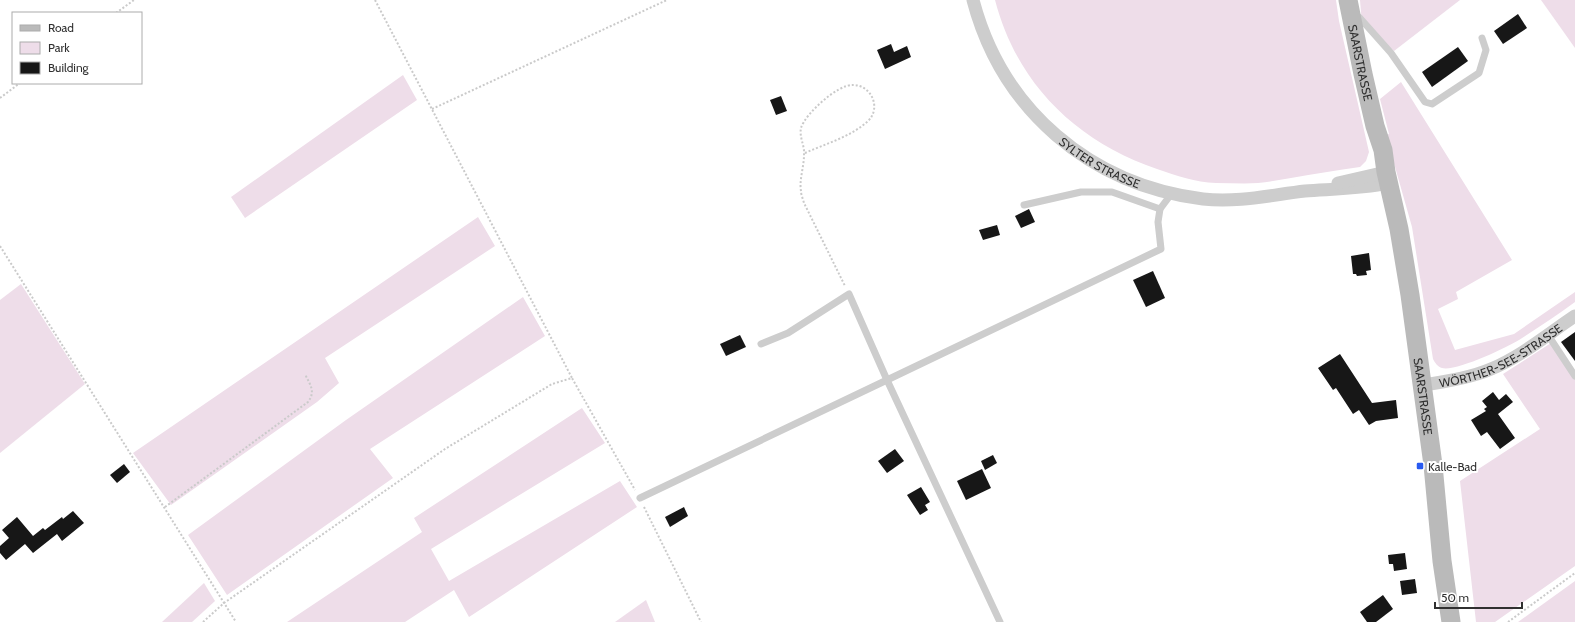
<svg xmlns="http://www.w3.org/2000/svg" width="1575" height="622" font-family="Cabin,sans-serif">
	<style>
		.green { fill: #eedde9 }
		.building { fill: #171717 }
		.lines { fill: none; stroke-linecap: round; stroke-linejoin: round }
		.path { stroke: #cacaca; stroke-width: 2; stroke-dasharray: 2 2; stroke-linecap: butt }
		.lane { stroke: #cdcdcd; stroke-width: 7 }
		.street { stroke: #cdcdcd; stroke-width: 13 }
		.secondary { stroke: #bababa; stroke-width: 19 }
		.poi-dot { fill: #295af0; stroke: #fff; stroke-width: 1.5 }
		.labels { text-anchor: middle; dominant-baseline: central; stroke-width: 4; stroke-linejoin: round; paint-order: stroke }
		.street-label { font-size: 12px; fill: #303030; stroke: #fff }
		.poi-label { font-size: 12px; fill: #303030; stroke: #fff; text-anchor: start }
	</style>
	<rect width="100%" height="100%" fill="#fff"/>
	<g class="green">
		<path d="M995 0H1336L1339 21 1369 152 1366 161 1360 167C1337 170 1314 174 1291 178 1280 180 1269 182 1258 183 1245 184 1230 183 1216 183 1195 182 1177 176 1157 169 1076 141 1017 84 995 0Z"/>
		<polygon points="1360,0 1460,0 1394,51 1362,25"/>
		<polygon points="1541,0 1575,0 1575,48"/>
		<polygon points="403,75 417,100 245,218 231,197"/>
		<path d="M1401 82 1512 260 1456 292 1458 299 1438 309 1455 350 1514 334 1575 292V302C1557 315 1538 328 1519 340 1506 348 1455 372 1442 368 1438 367 1435 363 1433 359L1412 227 1386 135 1389 134 1380 99Z"/>
		<polygon points="478,217 495,246 325,358 339,383 317,402 171,505 133,453"/>
		<polygon points="21,284 85,384 0,453 0,300"/>
		<polygon points="523,297 545,336 370,449 393,478 227,595 188,535 346,420"/>
		<polygon points="1551,343 1575,379 1575,566 1495,622 1476,622 1460,481 1540,429 1503,374"/>
		<polygon points="582,408 605,443 431,549 449,581 620,481 637,507 469,617 454,590 405,622 287,622 422,532 414,518"/>
		<polygon points="1575,581 1575,622 1518,622"/>
		<polygon points="204,583 215,601 192,622 162,622"/>
		<polygon points="646,600 655,622 615,622"/>
	</g>
	<g class="building">
		<polygon points="1518,14 1527,28 1503,44 1494,31"/>
		<polygon points="891,44 894,52 907,46 911,57 885,69 877,50"/>
		<polygon points="1458,47 1468,61 1432,87 1422,72"/>
		<polygon points="781,96 787,111 776,115 770,100"/>
		<polygon points="1029,209 1035,222 1021,228 1015,216"/>
		<polygon points="997,225 1000,235 983,240 979,230"/>
		<polygon points="1369,253 1371,270 1366,271 1367,275 1357,276 1356,274 1353,274 1351,256"/>
		<polygon points="1153,271 1165,298 1146,307 1133,280"/>
		<polygon points="1575,332 1575,361 1561,342"/>
		<polygon points="740,335 746,347 726,356 720,344"/>
		<polygon points="1340,354 1372,403 1396,400 1398,418 1376,421 1369,425 1359,410 1353,414 1336,388 1333,390 1318,368"/>
		<polygon points="1493,392 1499,400 1506,394 1513,402 1498,414 1515,438 1500,449 1487,432 1481,436 1471,420 1486,411 1484,409 1487,407 1482,401"/>
		<polygon points="895,449 904,461 887,473 878,461"/>
		<polygon points="993,455 997,463 985,470 981,461"/>
		<polygon points="124,464 130,472 117,483 110,475"/>
		<polygon points="982,469 991,488 966,500 957,481"/>
		<polygon points="921,487 930,502 925,505 928,510 920,515 907,495"/>
		<polygon points="684,507 688,516 670,527 665,517"/>
		<polygon points="73,511 84,523 62,541 57,534 33,553 25,544 6,560 0,553 0,546 9,538 2,530 17,517 33,536 43,528 45,530 62,517 63,519"/>
		<polygon points="1405,553 1407,569 1394,571 1393,564 1389,564 1388,555"/>
		<polygon points="1415,579 1417,593 1402,595 1400,581"/>
		<polygon points="1383,595 1393,609 1376,622 1367,622 1360,612"/>
	</g>
	<g class="lines">
		<g class="path">
			<polyline points="375,0 572,378"/>
			<polyline points="116,13 134,0"/>
			<polyline points="0,98 20,83"/>
			<polyline points="432,109 667,0"/>
			<path d="M805 153C825 144 850 137 867 122 882 109 872 85 853 85 838 84 805 114 801 128 799 137 805 146 804 155 804 167 799 180 801 191 801 195 803 199 804 203L845 286"/>
			<polyline points="0,246 236,622"/>
			<path d="M165 507 308 402C316 391 310 385 305 374"/>
			<polyline points="644,507 701,622"/>
			<polyline points="203,622 224,603 445,449 552,384 572,378 635,490"/>
			<polyline points="1508,622 1575,573"/>
		</g>
		<g class="lane">
			<polyline points="1356,16 1359,17 1391,53 1425,102 1432,104 1479,73 1486,50 1482,38"/>
			<polyline points="1024,205 1081,192 1112,192 1160,209 1172,193"/>
			<polyline points="1548,335 1575,376"/>
			<polyline points="640,498 887,380 849,294 788,333 761,344"/>
			<polyline points="1000,622 887,380 1161,249 1158,222 1160,209"/>
		</g>
		<g class="street">
			<path id="s1" d="M973 0C1002 110 1090 185 1203 199 1237 203 1271 195 1305 191 1333 189 1361 189 1389 183"/>
			<polyline points="1338,183 1386,172"/>
			<path id="s2" d="M1422 385C1445 382 1470 378 1491 369 1522 356 1548 334 1575 316"/>
		</g>
		<path class="secondary" id="s3" d="M1348 0 1363 74 1375 126 1383 150 1386 172 1399 229 1410 295 1433 465 1442 561 1451 622"/>
	</g>
	<rect class="poi-dot" x="1416" y="462" width="8" height="8" rx="2"/>
	<g class="labels">
		<g class="street-label">
			<text stroke="none"><textPath href="#s3" startOffset="64">SAARSTRASSE</textPath></text>
			<text stroke="none"><textPath href="#s1" startOffset="213">SYLTER STRASSE</textPath></text>
			<text stroke="none"><textPath href="#s2" startOffset="85">WÖRTHER-SEE-STRASSE</textPath></text>
			<text stroke="none"><textPath href="#s3" startOffset="404">SAARSTRASSE</textPath></text>
		</g>
		<g class="poi-label">
			<text x="1428" y="466">Kalle-Bad</text>
		</g>
	</g>
	<rect x="12" y="12" width="130" height="72" fill="#ffffff" stroke="#acacac"/>
	<rect x="20" y="25" width="20" height="6" fill="#bababa" stroke="#acacac"/>
	<text x="48" y="32" font-size="12" fill="#303030">Road</text>
	<rect x="20" y="42" width="20" height="12" fill="#eedde9" stroke="#acacac"/>
	<text x="48" y="52" font-size="12" fill="#303030">Park</text>
	<rect x="20" y="62" width="20" height="12" fill="#171717" stroke="#acacac"/>
	<text x="48" y="72" font-size="12" fill="#303030">Building</text>
	<path d="M1435 602v6h87v-6" fill="none" stroke="#303030" stroke-width="2"/>
	<text x="1441" y="602" font-size="12" fill="#303030" stroke="#ffffff" stroke-width="3" paint-order="stroke">50 m</text>
</svg>
